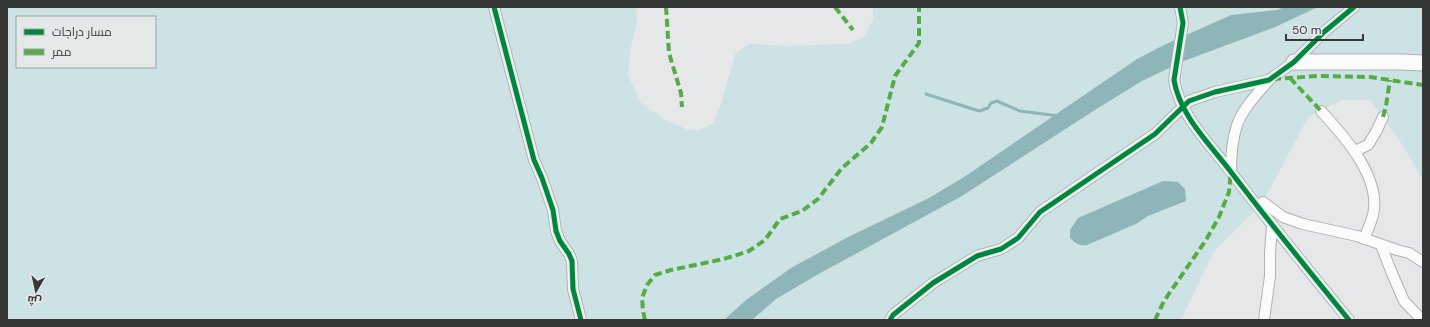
<svg xmlns="http://www.w3.org/2000/svg" width="1430" height="327" font-family="'DM Sans',Cairo,sans-serif">
	<style>
		.green { fill: #cce2e4; fill-rule: evenodd }
		.water { fill: #8eb5b8 }
		.lines { fill: none; stroke-linecap: round; stroke-linejoin: round }
		.stream { stroke: #8eb5b8; stroke-width: 3 }
		.minor-casing { stroke: #b0b2b2; stroke-width: 12 }
		.secondary-casing { stroke: #b0b2b2; stroke-width: 17 }
		.minor { stroke: #fbfbfc; stroke-width: 10 }
		.secondary { stroke: #fbfbfc; stroke-width: 15 }
		.quiet { stroke: #55ac45; stroke-width: 4; stroke-dasharray: 8 4; stroke-linecap: butt }
		.cycleway-casing { stroke: #e4e8e9; stroke-width: 8 }
		.cycleway { stroke: #00873e; stroke-width: 5 }
	</style>
	<rect width="100%" height="100%" fill="#e5e7e8"/>
	<g class="green">
		<path d="M7 7H637L636 25 630 51 628 75 640 102 663 119 686 129 700 130 713 123 721 105 735 54 749 44 789 46 848 44 864 37 873 20V7H1284L1277 10 1231 15 1164 45 1137 59 964 177 929 198 846 238 791 268 746 300 724 320H7ZM17 17H155V67H17Z"/>
		<path d="M1318 7H1423V180L1400 141 1370 100H1342L1308 117 1262 204 1214 251 1181 320H752L776 299 815 276 962 196 1095 110 1142 81 1184 61 1273 28ZM1175 206 1148 216 1136 224 1087 245C1079 246 1076 244 1070 238Z"/>
	</g>
	<g class="water">
		<polygon points="1284,7 1318,7 1273,28 1184,61 1142,81 1095,110 962,196 815,276 776,299 752,320 724,320 746,300 791,268 846,238 929,198 964,177 1137,59 1164,45 1231,15 1277,10"/>
		<path d="M1163 181 1178 182 1185 189 1186 201 1148 216 1136 224 1087 245C1079 246 1076 244 1070 238V230L1078 218Z"/>
	</g>
	<g class="lines">
		<polyline class="stream" points="926,94 979,111 988,108 991,103 997,101 1020,111 1059,116"/>
		<g class="minor-casing">
			<g id="minor">
				<polyline points="494,7 534,160 542,178 553,210 556,231 560,241 569,254 572,261 573,289 581,320"/>
				<path d="M1180 7 1183 23 1174 80C1180 116 1210 144 1231 172 1269 222 1309 271 1349 320"/>
				<path d="M1321 111C1344 136 1382 178 1373 215 1371 223 1367 231 1364 239"/>
				<polyline points="1355,151 1368,145 1376,132 1383,117"/>
				<path d="M1231 171C1231 156 1232 140 1237 125 1243 108 1258 93 1269 80"/>
				<polyline points="1263,202 1283,217 1303,224 1357,236 1397,250 1409,253 1423,262"/>
				<polyline points="1381,245 1391,271 1404,301 1422,320"/>
				<polyline points="890,320 893,315 933,283 977,256 1001,249 1018,238 1040,212 1155,134 1189,101 1215,92 1269,80 1294,62 1324,32 1354,7"/>
				<polyline points="1264,320 1270,276 1270,253 1272,226"/>
			</g>
		</g>
		<g class="secondary-casing">
			<polyline id="secondary" points="1294,62 1402,62 1423,63"/>
		</g>
		<use href="#minor" class="minor"/>
		<use href="#secondary" class="secondary"/>
		<g class="quiet">
			<polyline points="666,7 669,53 681,93 682,107"/>
			<polyline points="835,7 853,30"/>
			<polyline points="1290,78 1321,111"/>
			<polyline points="1273,79 1318,76 1370,77 1423,85"/>
			<polyline points="1383,117 1386,106 1390,80"/>
			<polyline points="645,320 643,311 642,298 647,285 655,275 671,270 724,259 749,251 765,240 780,219 802,211 818,199 842,168 871,143 882,127 895,76 919,43 919,7"/>
			<polyline points="1155,320 1164,301 1206,240 1219,217 1229,192 1231,171"/>
		</g>
		<g class="cycleway-casing">
			<g id="cycleway">
				<polyline points="494,7 534,160 542,178 553,210 556,231 560,241 569,254 572,261 573,289 581,320"/>
				<path d="M1180 7 1183 23 1174 80C1180 116 1210 144 1231 172 1269 222 1309 271 1349 320"/>
				<polyline points="890,320 893,315 933,283 977,256 1001,249 1018,238 1040,212 1155,134 1189,101 1215,92 1269,80 1294,62 1324,32 1354,7"/>
			</g>
		</g>
		<use href="#cycleway" class="cycleway"/>
	</g>
	<rect width="1430" height="327" fill="none" stroke="#363737" stroke-width="16"/>
	<rect x="16" y="16" width="140" height="52" fill="#e4e8e9" stroke="#9ea1a2"/>
	<rect x="24" y="29" width="20" height="6" fill="#00873e" stroke="#9ea1a2"/>
	<text x="52" y="36" font-size="12" fill="#363737">مسار دراجات</text>
	<rect x="24" y="49" width="20" height="6" fill="#55ac45" stroke="#9ea1a2"/>
	<text x="52" y="56" font-size="12" fill="#363737">ممر</text>
	<g transform="translate(36 291) rotate(189)" stroke="#e4e8e9" stroke-width="3" paint-order="stroke">
	<path d="M0-3L7 15L0 10L-7 15Z" fill="#363737"/>
	<text y="-6" font-size="11" font-weight="bold" text-anchor="middle" fill="#363737">ش</text>
	</g>
	<path d="M1286 34v6h77v-6" fill="none" stroke="#363737" stroke-width="2"/>
	<text x="1292" y="34" font-size="12" fill="#363737" stroke="#e4e8e9" stroke-width="3" paint-order="stroke">50 m</text>
</svg>
